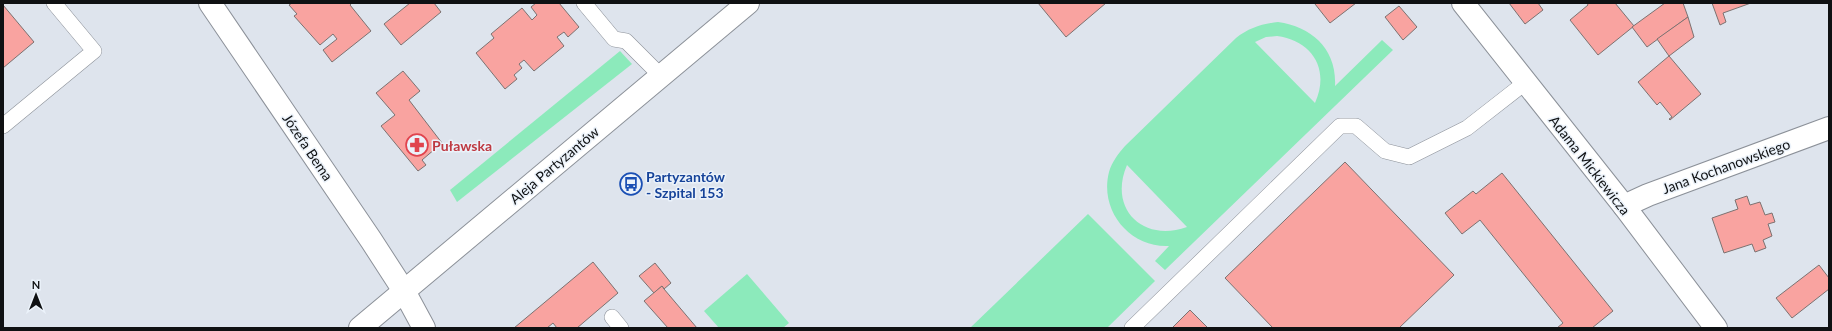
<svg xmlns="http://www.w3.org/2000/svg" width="1832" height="331" font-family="Lato,sans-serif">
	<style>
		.green { fill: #8ceabb; fill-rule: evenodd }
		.building { fill: #f9a3a0; stroke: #7c7271 }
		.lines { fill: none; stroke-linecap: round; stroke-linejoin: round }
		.lane-casing { stroke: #8c9199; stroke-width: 16 }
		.street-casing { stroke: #8c9199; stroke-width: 24 }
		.secondary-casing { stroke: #8c9199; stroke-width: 24 }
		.lane { stroke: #fff; stroke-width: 15 }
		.street { stroke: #fff; stroke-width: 22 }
		.secondary { stroke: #fff; stroke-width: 22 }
		.labels { text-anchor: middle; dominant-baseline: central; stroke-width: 3; stroke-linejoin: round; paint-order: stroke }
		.health-label { font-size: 14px; font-weight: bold; fill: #be3a42; stroke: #ebf2fa; text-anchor: start }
		.street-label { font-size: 14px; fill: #0f1113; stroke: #ebf2fa }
		.transit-label { font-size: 14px; font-weight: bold; fill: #164399; stroke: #ebf2fa; text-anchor: start }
	</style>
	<rect width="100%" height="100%" fill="#dee4ed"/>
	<g class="green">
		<path d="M1278 22C1312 27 1337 49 1335 86L1382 40 1393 50 1165 270 1155 261 1169 246C1130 248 1099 211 1109 172 1112 162 1118 154 1125 146L1236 38C1249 28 1261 24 1278 22ZM1277 36C1313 41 1330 70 1315 103L1255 42 1266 37ZM1127 165 1187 227C1143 243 1108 209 1127 165Z"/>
		<polygon points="620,51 632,64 457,202 450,190"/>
		<polygon points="1088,214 1155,281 1107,328 970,328"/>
		<polygon points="747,274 789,323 783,328 719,328 704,311"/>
	</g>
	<g class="building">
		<polygon points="292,3 352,3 350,5 371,31 332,62 323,50 337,39 333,34 320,45 294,16 297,14 289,5"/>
		<polygon points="410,3 434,3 441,12 401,45 384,24"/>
		<polygon points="536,3 559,3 579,27 568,37 564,32 557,37 564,46 534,71 524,60 519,64 522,68 514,75 517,79 505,89 476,53 494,38 491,34 522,8 532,20 537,15 531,7"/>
		<polygon points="1038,3 1106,3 1066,37"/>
		<polygon points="1316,3 1356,3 1330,23 1315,4"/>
		<polygon points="1509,3 1538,3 1543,10 1525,24"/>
		<polygon points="1587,3 1615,3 1634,26 1598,55 1570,20 1588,5"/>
		<polygon points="1665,3 1683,3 1688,17 1647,47 1632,27"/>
		<polygon points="1712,3 1751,3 1723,13 1726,22 1720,25"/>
		<polygon points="3,5 34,42 3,68"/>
		<polygon points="1399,6 1417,27 1403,40 1385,17"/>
		<polygon points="1688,17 1694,37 1669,56 1657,39"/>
		<polygon points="1669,56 1701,94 1670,120 1669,119 1672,117 1660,102 1657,105 1638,82"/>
		<polygon points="403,71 420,91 409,100 442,143 422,160 426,165 418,171 381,126 395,115 376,93"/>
		<polygon points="1345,162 1454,275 1399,328 1273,328 1225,278"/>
		<polygon points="1502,173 1613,311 1592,328 1557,328 1563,323 1480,220 1462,234 1445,213 1473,191 1476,194"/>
		<polygon points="1747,196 1750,205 1760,202 1765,215 1772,213 1775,222 1768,224 1772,236 1763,240 1766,248 1755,252 1752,244 1724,253 1712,218 1738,209 1735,200"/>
		<polygon points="593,262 618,293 577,328 557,328 553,323 547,328 514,328"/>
		<polygon points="655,263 671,283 664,289 662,286 654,293 639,276"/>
		<polygon points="1819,265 1829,278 1829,289 1792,318 1776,298"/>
		<polygon points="662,286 664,289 697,328 668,328 644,301"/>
		<polygon points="1190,310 1208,328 1172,328"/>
	</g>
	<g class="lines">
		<g class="lane-casing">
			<g id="lane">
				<polyline points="584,3 614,39 626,41 660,75"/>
				<polyline points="3,126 94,51 54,3"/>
				<polyline points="612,317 621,328"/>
				<polyline points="1132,328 1340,126 1356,126 1385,151 1409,157 1467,128 1526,82"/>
			</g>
		</g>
		<g class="street-casing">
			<g id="street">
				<polyline points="1463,3 1624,206 1716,328"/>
				<polyline points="1624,206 1648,195 1829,128"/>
			</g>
		</g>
		<g class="secondary-casing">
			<g id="secondary">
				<polyline points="210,3 371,240 404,291 424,328"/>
				<polyline points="360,328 748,3"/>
			</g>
		</g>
		<use href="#lane" class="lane"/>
		<use href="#street" class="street"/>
		<use href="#secondary" class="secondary"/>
	</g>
	<defs>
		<g id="pharmacy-ring" transform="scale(1.15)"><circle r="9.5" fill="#ebf2fa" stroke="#e0444e" stroke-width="1.5"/><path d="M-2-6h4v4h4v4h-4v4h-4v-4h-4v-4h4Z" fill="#e0444e"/></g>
		<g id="bus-ring" transform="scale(1.15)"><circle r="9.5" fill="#ebf2fa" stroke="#1a4fb4" stroke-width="1.5"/><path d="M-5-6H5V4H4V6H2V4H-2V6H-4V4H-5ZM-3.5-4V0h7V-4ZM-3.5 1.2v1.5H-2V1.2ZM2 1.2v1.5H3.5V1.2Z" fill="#1a4fb4"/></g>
	</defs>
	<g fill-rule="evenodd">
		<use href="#pharmacy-ring" x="417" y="145"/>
		<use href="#bus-ring" x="631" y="184"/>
	</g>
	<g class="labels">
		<g class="health-label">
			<text x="432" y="145">Puławska</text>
		</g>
		<g class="street-label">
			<text transform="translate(308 147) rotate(56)">Józefa Bema</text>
			<text transform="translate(554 165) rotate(-40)">Aleja Partyzantów</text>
			<text transform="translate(1590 165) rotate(52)">Adama Mickiewicza</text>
			<text transform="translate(1726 166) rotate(-20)">Jana Kochanowskiego</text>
		</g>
		<g class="transit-label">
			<text x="646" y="176">Partyzantów<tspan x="646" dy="16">- Szpital 153</tspan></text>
		</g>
	</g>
	<rect width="1832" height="331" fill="none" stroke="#0f1113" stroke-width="8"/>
	<g transform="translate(36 295)" stroke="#ebf2fa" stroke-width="3" paint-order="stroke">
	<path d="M0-3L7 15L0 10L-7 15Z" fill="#0f1113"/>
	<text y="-6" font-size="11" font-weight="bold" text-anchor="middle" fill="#0f1113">N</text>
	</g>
</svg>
